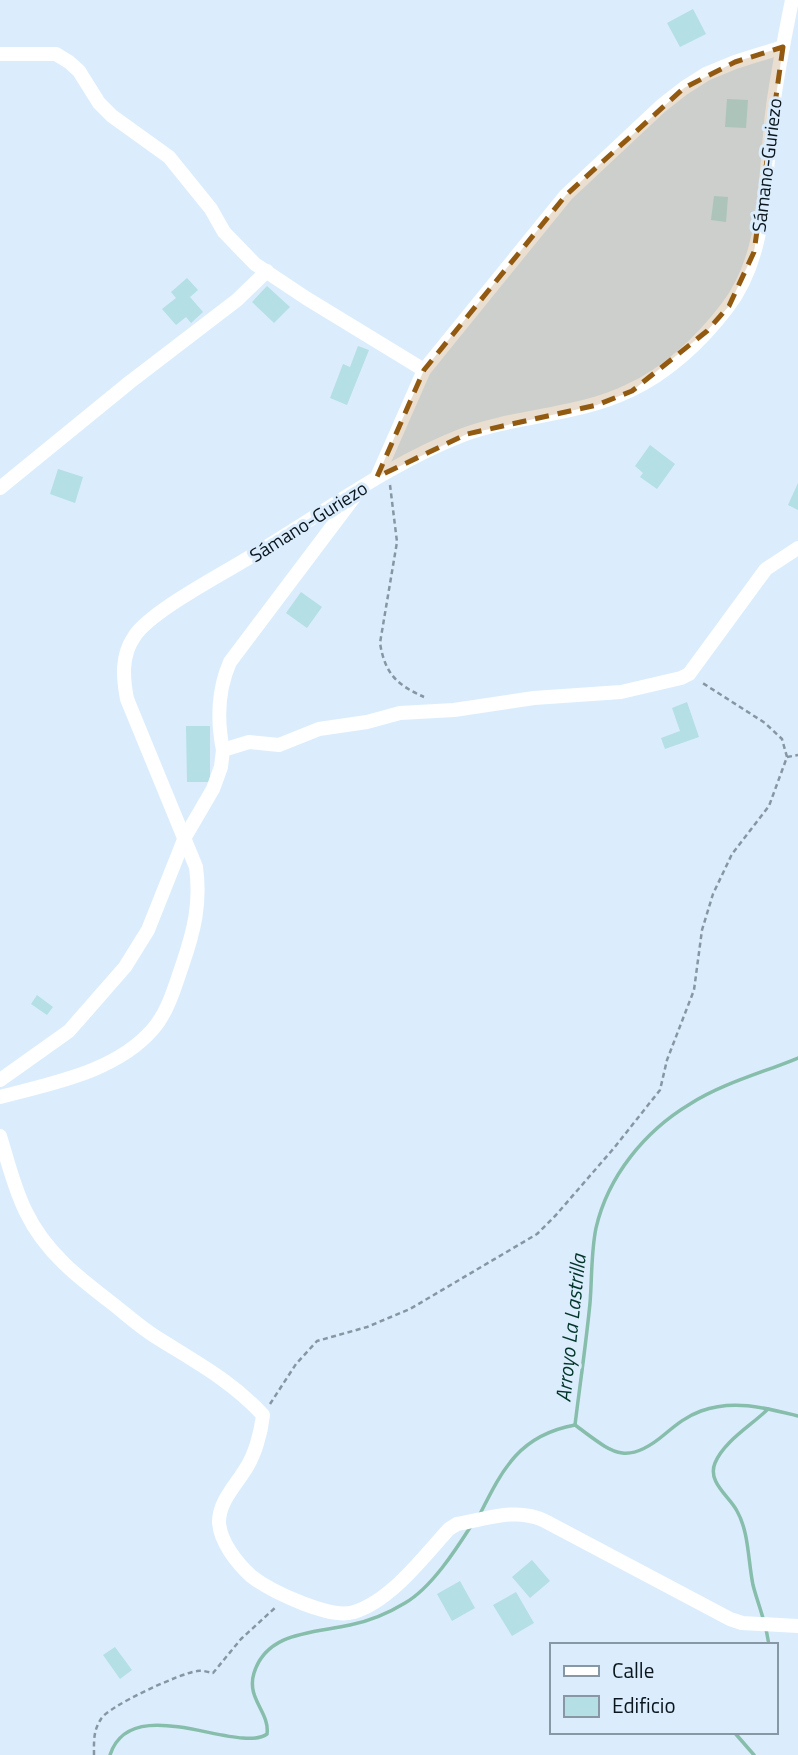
<svg xmlns="http://www.w3.org/2000/svg" width="798" height="1755" font-family="'Titillium Web',sans-serif">
	<style>
		.lines { fill: none; stroke-linecap: round; stroke-linejoin: round }
		.stream { stroke: #86bdab; stroke-width: 3.5 }
		.building { fill: #b3dfe5 }
		.path { stroke: #8796a2; stroke-width: 2.5; stroke-dasharray: 5 3.5; stroke-linecap: butt }
		.minor { stroke: #fff; stroke-width: 14 }
		.marked { fill: #915a10; fill-opacity: 0.2; stroke: #915a10; stroke-width: 5; stroke-dasharray: 14 9; stroke-linejoin: round }
		.labels { text-anchor: middle; dominant-baseline: central; stroke-width: 6; stroke-linejoin: round; paint-order: stroke }
		.street-label { font-size: 19px; fill: #0a151d; stroke: #dbedfc }
		.water-label { font-size: 21px; font-style: italic; fill: #02362a; stroke: #dbedfc }
	</style>
	<rect width="100%" height="100%" fill="#dbedfc"/>
	<g class="lines">
		<g class="stream">
			<path d="M575 1425C580 1384 586 1344 590 1303 592 1279 591 1252 596 1228 608 1176 645 1131 690 1104 723 1083 762 1073 798 1058"/>
			<path d="M575 1425C612 1452 625 1468 665 1434 677 1424 687 1416 701 1411 734 1399 766 1408 798 1416"/>
			<path d="M480 1514C503 1468 520 1435 575 1425"/>
			<path d="M764 1622C761 1610 756 1597 753 1585 748 1561 749 1532 737 1511 729 1496 707 1482 715 1463 724 1441 752 1425 768 1409"/>
			<polyline points="766,1629 769,1645"/>
			<polyline points="734,1732 754,1755"/>
			<path d="M110 1755C131 1690 238 1755 267 1734 270 1712 246 1699 254 1673 267 1631 315 1633 350 1625 370 1621 387 1614 405 1603 431 1588 455 1551 471 1526"/>
		</g>
	</g>
	<g class="building">
		<polygon points="693,9 706,34 680,47 667,23"/>
		<polygon points="727,99 748,100 746,128 725,127"/>
		<polygon points="714,196 728,197 726,222 711,220"/>
		<polygon points="187,278 198,290 190,297 203,312 191,323 186,317 176,325 162,309 176,298 171,292"/>
		<polygon points="267,286 290,307 274,323 252,302"/>
		<polygon points="358,346 369,350 347,405 330,398 343,364 350,367"/>
		<polygon points="650,445 675,464 657,489 640,477 643,473 635,466"/>
		<polygon points="58,469 83,477 75,503 50,494"/>
		<polygon points="798,483 798,510 788,505"/>
		<polygon points="301,592 322,607 307,628 286,613"/>
		<polygon points="687,702 699,737 665,749 661,738 680,731 672,708"/>
		<polygon points="186,726 210,726 210,782 187,782"/>
		<polygon points="37,995 53,1007 47,1015 31,1004"/>
		<polygon points="532,1560 550,1581 530,1598 512,1577"/>
		<polygon points="460,1581 475,1608 452,1621 437,1594"/>
		<polygon points="516,1592 534,1623 512,1636 493,1605"/>
		<polygon points="115,1647 132,1670 120,1679 103,1655"/>
	</g>
	<g class="lines">
		<g class="path">
			<path d="M390 485 397 542 380 643C385 674 397 685 424 697"/>
			<polyline points="787,757 798,755"/>
			<polyline points="270,1404 296,1364 317,1341 367,1327 410,1309 537,1234 556,1215 614,1148 660,1090 667,1060 694,990 702,930 713,894 732,854 769,806 787,757 782,739 765,723 701,682"/>
			<path d="M94 1755C94 1742 93 1731 101 1719 108 1706 181 1673 197 1671 202 1670 208 1672 213 1673L241 1639 277 1606"/>
		</g>
		<g class="minor">
			<polyline points="0,54 56,54 69,62 79,71 99,103 112,116 169,157 211,209 224,232 255,264 306,298 424,370"/>
			<polyline points="377,477 424,370 566,195 661,106 684,88 706,74 735,62 783,47"/>
			<polyline points="0,488 130,382 237,300 267,271"/>
			<path d="M223 750C217 721 218 689 230 662L358 492"/>
			<polyline points="0,1080 69,1031 125,967 148,930 185,837 213,789 221,767 223,750 249,742 279,745 319,729 367,722 400,713 454,710 534,698 621,692 681,678 689,674 766,569 798,548"/>
			<path d="M0 1097C52 1083 116 1072 153 1029 168 1012 175 986 182 966 194 931 201 904 196 867L127 699C123 678 121 656 134 637 150 611 225 573 253 555 322 514 388 464 463 435 517 415 577 416 629 391 667 374 702 341 727 308 770 253 764 172 773 106 778 70 785 35 792 0"/>
			<path d="M0 1136C8 1162 14 1188 26 1212 45 1252 79 1278 113 1304 127 1315 140 1327 156 1337 194 1361 232 1381 263 1415 261 1433 255 1455 245 1470 235 1486 219 1502 219 1522 220 1542 237 1563 251 1576 270 1591 331 1620 354 1612 391 1601 424 1556 449 1529L457 1524C487 1519 517 1507 545 1521L730 1619 742 1623 798 1626"/>
		</g>
	</g>
	<path class="marked" d="M783 47 754 252 729 306 707 331 632 391 597 405 467 434 377 477 424 370 566 195 684 88 735 62Z"/>
	<g class="labels">
		<g class="street-label">
			<text transform="translate(766 165) rotate(-83)">Sámano-Guriezo</text>
			<text transform="translate(308 521) rotate(-32)">Sámano-Guriezo</text>
		</g>
		<g class="water-label">
			<text transform="translate(570 1328) rotate(-84)">Arroyo La Lastrilla</text>
		</g>
	</g>
	<rect x="550" y="1643" width="228" height="91" fill="#dbedfc" stroke="#8797a3" stroke-width="2"/>
	<rect x="564" y="1666" width="35" height="10" fill="#ffffff" stroke="#8797a3" stroke-width="2"/>
	<text x="612" y="1678" font-size="21" fill="#0a151d">Calle</text>
	<rect x="564" y="1696" width="35" height="21" fill="#b3dfe5" stroke="#8797a3" stroke-width="2"/>
	<text x="612" y="1713" font-size="21" fill="#0a151d">Edificio</text>
</svg>
